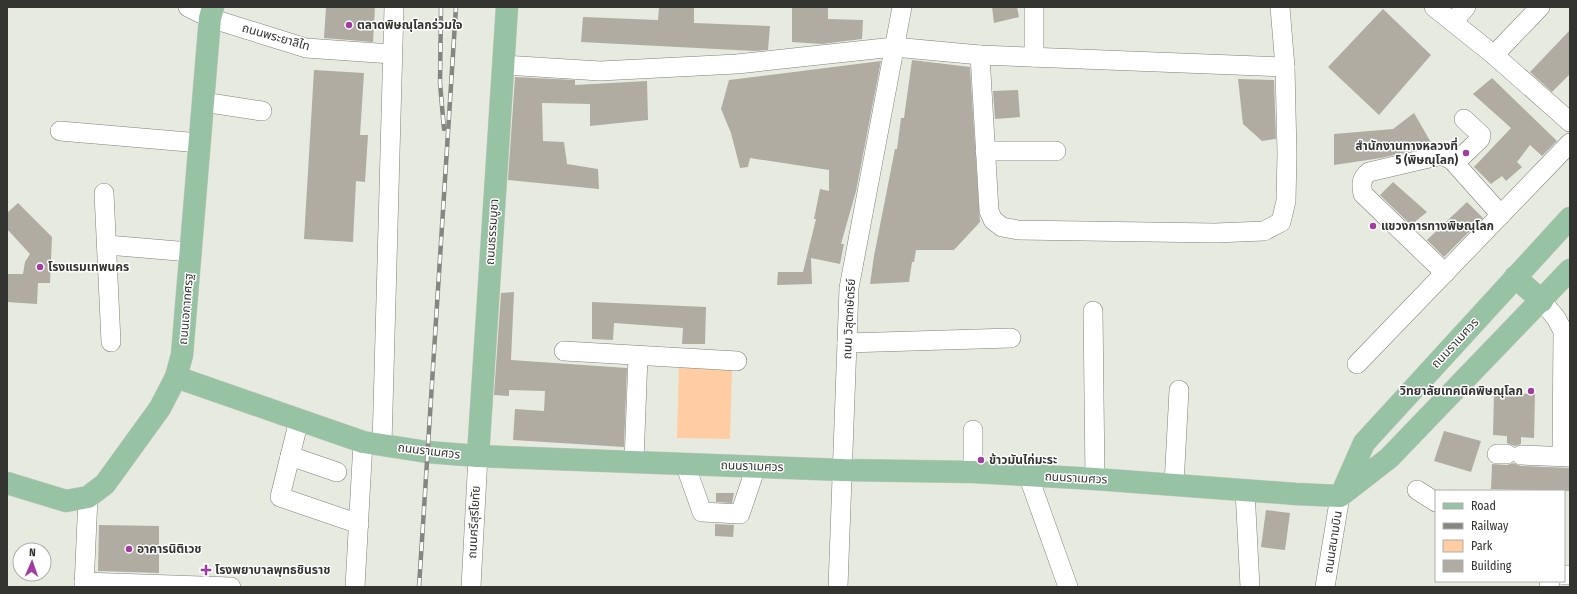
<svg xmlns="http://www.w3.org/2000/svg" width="1577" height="594" font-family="'Fira Sans Condensed','Noto Sans Thai',sans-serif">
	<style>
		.green { fill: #ffcca3 }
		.building { fill: #b0aca2 }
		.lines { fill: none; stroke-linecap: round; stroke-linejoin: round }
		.minor-casing { stroke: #7e8177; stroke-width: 20 }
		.major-casing { stroke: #cacac9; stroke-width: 23 }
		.minor { stroke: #fff; stroke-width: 19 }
		.major { stroke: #97c2a4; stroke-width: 22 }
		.rail-casing { stroke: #84877f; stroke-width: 4.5 }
		.rail { stroke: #fff; stroke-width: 3; stroke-dasharray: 9; stroke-linecap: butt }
		.poi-dot { fill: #a13ca1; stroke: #fff; stroke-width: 1.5 }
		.labels { text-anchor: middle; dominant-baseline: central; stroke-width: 3; stroke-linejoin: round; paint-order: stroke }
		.poi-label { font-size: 12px; font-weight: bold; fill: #333430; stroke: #fff; text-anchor: start }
		.street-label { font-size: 12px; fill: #333430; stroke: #fff }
	</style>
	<rect width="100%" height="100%" fill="#e7ebdf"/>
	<polygon class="green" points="679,366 732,367 730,439 677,438"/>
	<g class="building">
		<polygon points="326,7 375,7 373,42 324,38"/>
		<polygon points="659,7 694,7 694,23 770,26 768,50 755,51 581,42 583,17 658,20"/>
		<polygon points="792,7 828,7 828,19 863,20 862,39 822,44 792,42"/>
		<polygon points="992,7 1017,7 1019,17 994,23"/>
		<polygon points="1383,9 1431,55 1379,115 1328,67"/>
		<polygon points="1570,30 1570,74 1552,92 1530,72"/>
		<polygon points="912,60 970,67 980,222 954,250 916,250 914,262 912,262 909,282 870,284 874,256 895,149 897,149 901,118 904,118"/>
		<polygon points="881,61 856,191 841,244 844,244 840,264 811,258 812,284 777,285 778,272 803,272 816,219 814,219 820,189 829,191 829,170 750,158 748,167 740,168 731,133 721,109 729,80"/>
		<polygon points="314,70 364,73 360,135 368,135 365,182 356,181 353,242 304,239"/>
		<polygon points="515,77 575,80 575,85 647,81 648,120 590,126 590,104 542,103 543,141 564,142 567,164 598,169 599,189 508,180"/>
		<polygon points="1492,78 1557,141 1542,156 1530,145 1517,162 1522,167 1506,181 1502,176 1491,184 1474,167 1511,128 1473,94"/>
		<polygon points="1238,79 1274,80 1276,139 1262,141 1243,124"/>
		<polygon points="1018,90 1020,117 995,119 993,91"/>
		<polygon points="1414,113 1433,146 1381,158 1334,165 1334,134 1393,129"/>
		<polygon points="1393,182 1427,212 1411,225 1380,195"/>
		<polygon points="1467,202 1483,218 1444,257 1427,240"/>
		<polygon points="18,203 52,237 50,283 38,283 37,304 7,302 7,274 23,274 25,262 30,254 7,229 7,213"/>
		<polygon points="514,292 511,360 627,368 624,447 513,440 515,409 544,411 545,391 509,390 509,396 494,395 501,293"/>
		<polygon points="592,302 706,307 705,344 682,344 683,328 614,323 613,340 592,339"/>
		<polygon points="1494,393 1535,394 1534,438 1521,437 1521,444 1515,446 1507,443 1507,436 1493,435"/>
		<polygon points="1444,431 1481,441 1471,472 1434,461"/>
		<polygon points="1513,463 1521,466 1570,468 1570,491 1491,489 1492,464 1507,465"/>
		<polygon points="716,493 734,493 732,503 716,502"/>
		<polygon points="1266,510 1290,513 1285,550 1261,547"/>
		<polygon points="715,524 734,525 733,537 715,536"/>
		<polygon points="99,525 159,526 159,573 98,571"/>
	</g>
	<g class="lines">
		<g class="minor-casing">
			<g id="minor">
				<polyline points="188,7 210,18 306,48 392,54"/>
				<polyline points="1434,7 1494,55 1570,122"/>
				<polyline points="1453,22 1466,7"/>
				<polyline points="980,55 989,211 993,220 1002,227 1018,230 1215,233 1264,231 1281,222 1286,201 1287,154 1285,67 1280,7"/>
				<polyline points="1494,55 1540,7"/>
				<polyline points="1034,57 1034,7"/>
				<polyline points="503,65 600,71 737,64 894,47 980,55 1285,67"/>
				<polyline points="203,102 262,111"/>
				<polyline points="60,131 200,143"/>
				<polyline points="985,151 1056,151"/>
				<polyline points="1455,163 1480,139 1481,135 1464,119"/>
				<polyline points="104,193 111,342"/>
				<polyline points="107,245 190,252"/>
				<path d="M1445 273 1363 194C1361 185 1361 178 1369 172L1442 155 1452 160 1501 215"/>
				<polyline points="1542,301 1556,318 1563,331 1562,456"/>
				<polyline points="1093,311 1095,479"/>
				<polyline points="847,343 1011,338"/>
				<polyline points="564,351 737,361"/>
				<polyline points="1357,364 1570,143"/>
				<polyline points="299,420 280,497 359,524"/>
				<polyline points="382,445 394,7"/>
				<polyline points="1497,454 1507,454"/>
				<polyline points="1521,455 1570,457"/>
				<polyline points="290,456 337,472"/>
				<polyline points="634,462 638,356"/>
				<polyline points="685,464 702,512 740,514 756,467"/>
				<polyline points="973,472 973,430"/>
				<polyline points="1028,475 1068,587"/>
				<polyline points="1174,485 1179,390"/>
				<polyline points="1245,490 1250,587"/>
				<polyline points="1417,490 1436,502"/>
				<polyline points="1564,575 1570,575"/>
				<polyline points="84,582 231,587"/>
				<polyline points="84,587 88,497"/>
				<polyline points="355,587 363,442"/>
				<polyline points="471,587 478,456"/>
				<polyline points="838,587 849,288 902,7"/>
				<polyline points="1325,587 1340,496"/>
				<polyline points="1549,587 1550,581"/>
			</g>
		</g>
		<g class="major-casing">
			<g id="major">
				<polyline points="1515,277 1542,301"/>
				<polyline points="176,377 363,442 427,452 478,456 843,470 973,472 1095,479 1296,494 1340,496 1389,458 1570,270"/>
				<polyline points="478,456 507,7"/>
				<polyline points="7,483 66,501 88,497 105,484 160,408 176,377 182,355 210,18 213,7"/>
				<polyline points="1342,493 1364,443 1570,218"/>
			</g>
		</g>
		<use href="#minor" class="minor"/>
		<use href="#major" class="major"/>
		<g class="rail-casing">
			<g id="rail">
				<polyline points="441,7 440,83 444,129"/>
				<polyline points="419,587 456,7"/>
			</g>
		</g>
		<use href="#rail" class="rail"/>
	</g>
	<g class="poi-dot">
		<circle cx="349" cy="25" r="4"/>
		<circle cx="1466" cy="153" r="4"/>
		<circle cx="1373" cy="226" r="4"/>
		<circle cx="40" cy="267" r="4"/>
		<circle cx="1531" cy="391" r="4"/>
		<circle cx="981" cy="460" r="4"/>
		<circle cx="129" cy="549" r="4"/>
		<path d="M204 564h4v4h4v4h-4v4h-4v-4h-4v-4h4z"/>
	</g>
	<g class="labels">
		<g class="poi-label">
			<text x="357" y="25">ตลาดพิษณุโลกร่วมใจ</text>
			<text x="1458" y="146" text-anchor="end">สำนักงานทางหลวงที่<tspan x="1458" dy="14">5 (พิษณุโลก)</tspan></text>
			<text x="1381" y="226">แขวงการทางพิษณุโลก</text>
			<text x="48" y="267">โรงแรมเทพนคร</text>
			<text x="1523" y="391" text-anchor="end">วิทยาลัยเทคนิคพิษณุโลก</text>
			<text x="989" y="460">ข้าวมันไก่มะระ</text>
			<text x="137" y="549">อาคารนิติเวช</text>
			<text x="215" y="570">โรงพยาบาลพุทธชินราช</text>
		</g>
		<g class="street-label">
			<text transform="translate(276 37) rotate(16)">ถนนพระยาลิไท</text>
			<text transform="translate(492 232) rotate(-86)">ถนนธรรมบูชา</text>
			<text transform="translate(186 309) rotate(-85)">ถนนเอกาทศรฐ</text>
			<text transform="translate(849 319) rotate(-87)">ถนน วิสุตกษัตริย์</text>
			<text transform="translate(1455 343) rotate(-47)">ถนนราเมศวร</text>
			<text transform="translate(429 451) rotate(7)">ถนนราเมศวร</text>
			<text transform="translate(752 466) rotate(2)">ถนนราเมศวร</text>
			<text transform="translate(1076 478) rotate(3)">ถนนราเมศวร</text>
			<text transform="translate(474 522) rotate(-87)">ถนนศรีสุริโยทัย</text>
			<text transform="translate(1333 542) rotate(-81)">ถนนสนามบิน</text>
		</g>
	</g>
	<rect width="1577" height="594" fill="none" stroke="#333430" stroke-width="16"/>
	<rect x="1435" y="490" width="130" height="92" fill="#ffffff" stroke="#adaeac"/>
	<rect x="1443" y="503" width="20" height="6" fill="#97c2a4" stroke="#adaeac"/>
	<text x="1471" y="510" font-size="12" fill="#333430">Road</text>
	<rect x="1443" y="523" width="20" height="6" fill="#84877f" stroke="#adaeac"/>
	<text x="1471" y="530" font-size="12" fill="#333430">Railway</text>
	<rect x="1443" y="540" width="20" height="12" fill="#ffcca3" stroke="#adaeac"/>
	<text x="1471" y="550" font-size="12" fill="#333430">Park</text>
	<rect x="1443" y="560" width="20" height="12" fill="#b0aca2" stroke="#adaeac"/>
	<text x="1471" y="570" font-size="12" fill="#333430">Building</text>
	<g transform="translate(32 562) rotate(2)"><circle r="19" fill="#ffffff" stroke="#adaeac"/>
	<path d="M0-3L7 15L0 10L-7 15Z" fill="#a13ca1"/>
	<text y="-6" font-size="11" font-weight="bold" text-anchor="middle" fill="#333430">N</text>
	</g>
</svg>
